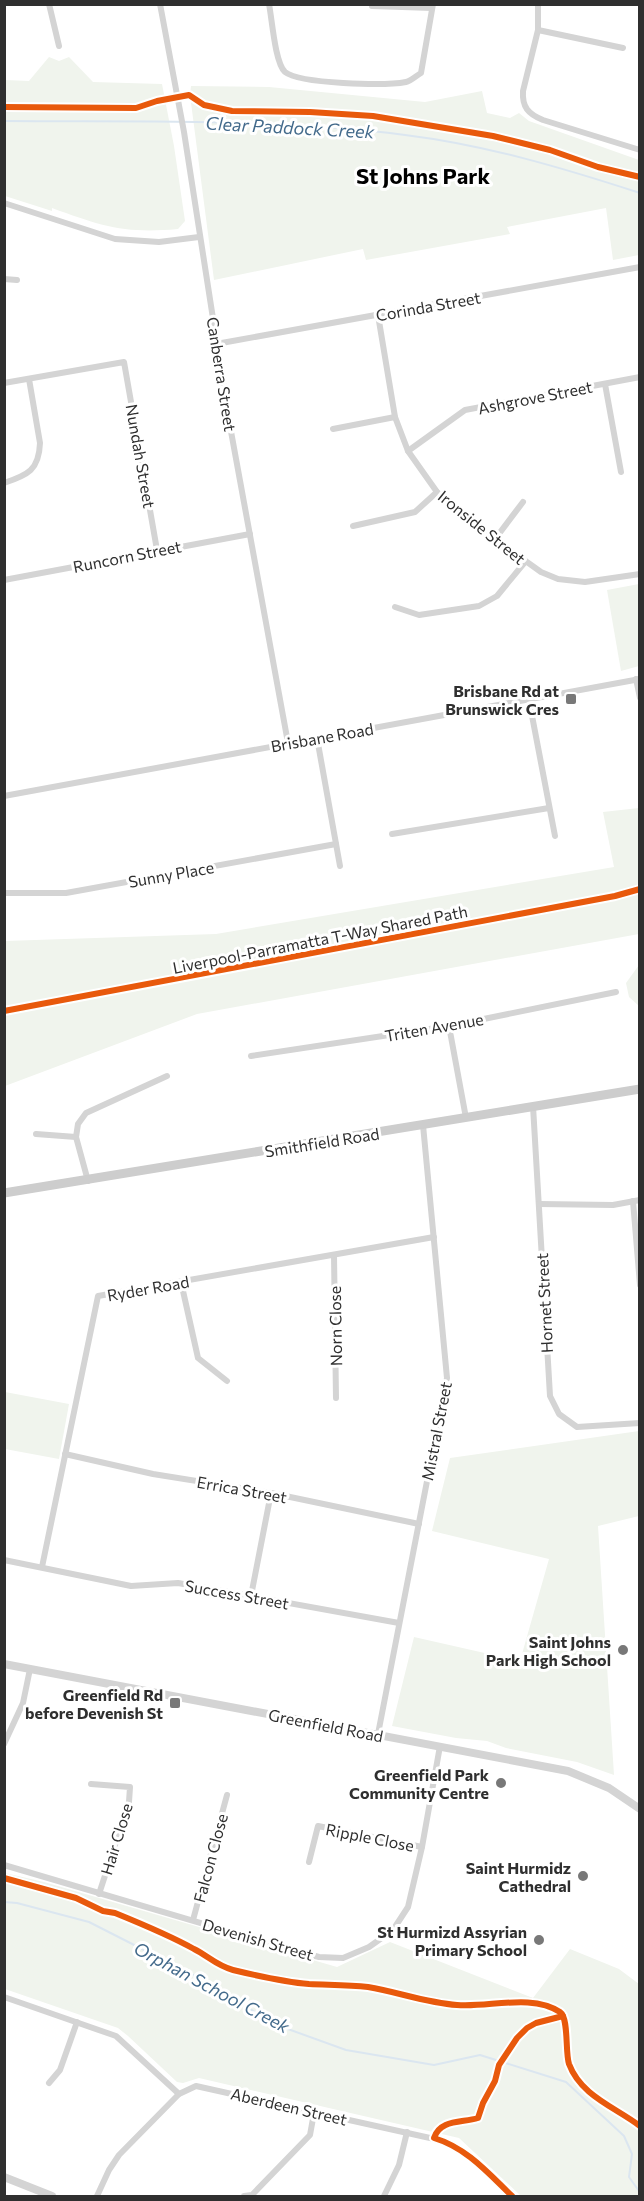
<svg xmlns="http://www.w3.org/2000/svg" width="644" height="2201" font-family="Commissioner,sans-serif">
	<style>
		.green { fill: #f0f4ed }
		.lines { fill: none; stroke-linecap: round; stroke-linejoin: round }
		.stream { stroke: #dbe6f0; stroke-width: 2 }
		.minor { stroke: #d4d4d4; stroke-width: 6 }
		.tertiary { stroke: #d4d4d4; stroke-width: 8 }
		.secondary { stroke: #cdcdcd; stroke-width: 9 }
		.cycleway-casing { stroke: #fff; stroke-width: 10 }
		.cycleway { stroke: #e8590c; stroke-width: 6 }
		.poi-dot { fill: #787878; stroke: #fff; stroke-width: 2 }
		.labels { text-anchor: middle; dominant-baseline: central; stroke-width: 6; stroke-linejoin: round; paint-order: stroke }
		.street-label { font-size: 16px; fill: #2f2f2f; stroke: #fff }
		.poi-label { font-size: 16px; font-weight: bold; fill: #2f2f2f; stroke: #fff; text-anchor: end }
		.water-label { font-size: 18px; font-style: italic; fill: #436a8b; stroke: #fff }
		.district-label { font-size: 22px; font-weight: bold; fill: #000; stroke: #fff }
	</style>
	<rect width="100%" height="100%" fill="#fff"/>
	<g class="green">
		<path d="M49 57 59 61 69 57 93 82 162 84 174 146 185 221 178 229C125 234 101 226 52 208V211L5 196V80L29 81Z"/>
		<polygon points="191,86 269,87 425,102 482,91 487,113 510,118 519,113 529,121 639,160 639,255 613,260 606,208 507,227 510,234 366,260 363,249 214,280 190,95"/>
		<polygon points="639,584 639,666 621,671 607,590"/>
		<polygon points="639,808 639,934 197,1014 5,1086 5,941 216,934 614,867 603,812"/>
		<polygon points="639,965 639,1006 629,997 626,983"/>
		<polygon points="5,1392 69,1404 59,1459 5,1449"/>
		<polygon points="639,1431 639,1516 598,1526 614,1775 577,1762 506,1748 487,1741 456,1738 392,1726 414,1637 520,1661 549,1559 432,1531 450,1458"/>
		<polygon points="5,1873 44,1882 337,1967 390,1942 533,1998 570,1949 619,1969 639,1984 639,2196 521,2196 459,2138 199,2078 183,2083 177,2082 128,2036 118,2028 5,1989"/>
	</g>
	<g class="lines">
		<g class="stream">
			<path d="M4 121C138 122 272 118 405 135 486 145 563 168 640 193"/>
			<polyline points="4,1902 17,1903 89,1922 205,1981 274,2024 346,2050 434,2065 480,2055 566,2082 624,2136 632,2154 629,2177 639,2191"/>
		</g>
		<g class="minor">
			<polyline points="49,4 59,46"/>
			<polyline points="160,4 184,132 228,415 288,743"/>
			<path d="M269 4C272 19 275 63 285 72 300 84 385 86 406 82 411 81 416 76 421 73L433 4"/>
			<path d="M538 4V30L523 91C522 107 528 114 543 120L640 150"/>
			<polyline points="372,6 432,8"/>
			<polyline points="538,30 623,48"/>
			<polyline points="4,203 115,239 159,242 199,237"/>
			<polyline points="4,279 17,280"/>
			<polyline points="378,315 395,417 408,451 437,492 495,539 541,572 558,579 585,582 640,574"/>
			<polyline points="216,344 640,267"/>
			<polyline points="4,383 124,362 157,550"/>
			<polyline points="605,384 621,472"/>
			<polyline points="333,429 395,417"/>
			<polyline points="408,451 465,410 640,377"/>
			<path d="M4 483C28 475 39 470 40 443L29 379"/>
			<polyline points="353,526 415,512 437,492"/>
			<polyline points="495,539 523,502"/>
			<polyline points="4,580 250,534"/>
			<polyline points="395,607 419,615 479,606 497,596 525,562"/>
			<polyline points="636,679 640,698"/>
			<polyline points="529,700 555,836"/>
			<polyline points="317,738 340,866"/>
			<polyline points="4,796 640,679"/>
			<polyline points="392,834 549,808"/>
			<polyline points="4,893 66,893 336,844"/>
			<polyline points="449,1026 466,1118"/>
			<polyline points="251,1056 449,1026 616,992"/>
			<polyline points="533,1106 550,1396 559,1414 577,1427 640,1423"/>
			<polyline points="36,1134 76,1137"/>
			<polyline points="88,1181 76,1137 78,1124 86,1113 167,1076"/>
			<polyline points="633,1201 640,1285"/>
			<polyline points="539,1204 613,1205 640,1200"/>
			<polyline points="334,1255 336,1398"/>
			<polyline points="181,1282 198,1358 227,1381"/>
			<polyline points="65,1454 153,1474 271,1493 419,1524"/>
			<polyline points="4,1560 131,1586 178,1583 399,1623"/>
			<polyline points="42,1567 98,1296 434,1237"/>
			<polyline points="251,1596 271,1493"/>
			<polyline points="378,1734 447,1378 423,1125"/>
			<polyline points="4,1744 23,1703 30,1669"/>
			<polyline points="91,1784 130,1787 129,1802 99,1894"/>
			<polyline points="309,1862 318,1826 422,1847"/>
			<polyline points="4,1865 289,1949 319,1957 343,1958 369,1947 393,1930 408,1907 422,1847 440,1746"/>
			<polyline points="193,1920 227,1795"/>
			<polyline points="4,1997 116,2036 179,2094"/>
			<polyline points="49,2083 60,2070 77,2022"/>
			<polyline points="97,2196 109,2170 119,2155 179,2094 196,2086 448,2142 476,2161 512,2196"/>
			<polyline points="244,2196 252,2195 310,2135 314,2113"/>
			<polyline points="384,2196 399,2165 407,2132"/>
		</g>
		<g class="tertiary">
			<polyline points="4,1664 568,1771 609,1788 640,1809"/>
			<polyline points="4,2177 52,2196"/>
		</g>
		<polyline class="secondary" points="4,1193 640,1089"/>
		<g class="cycleway-casing">
			<g id="cycleway">
				<polyline points="4,107 136,108 157,101 189,95 204,105 232,111 310,112 373,116 493,136 550,150 598,167 640,177"/>
				<polyline points="4,1011 615,896 640,889"/>
				<path d="M4 1878 76 1898 103 1911 115 1913C142 1924 169 1935 194 1949 208 1956 217 1966 233 1970 258 1976 284 1982 309 1984 329 1985 348 1985 368 1987 398 1992 427 2003 457 2005 488 2008 531 1993 560 2012 569 2018 565 2052 569 2064 581 2096 615 2107 640 2126"/>
				<path d="M512 2196C488 2173 467 2148 434 2138 440 2119 462 2123 478 2118L483 2103 495 2081 499 2065 517 2038 527 2028 536 2023 563 2016"/>
			</g>
		</g>
		<use href="#cycleway" class="cycleway"/>
	</g>
	<g class="poi-dot">
		<rect x="565" y="693" width="12" height="12" rx="3"/>
		<circle cx="623" cy="1650" r="6"/>
		<rect x="169" y="1697" width="12" height="12" rx="3"/>
		<circle cx="501" cy="1783" r="6"/>
		<circle cx="583" cy="1876" r="6"/>
		<circle cx="539" cy="1940" r="6"/>
	</g>
	<g class="labels">
		<g class="street-label">
			<text transform="translate(428 306) rotate(-10)">Corinda Street</text>
			<text transform="translate(222 374) rotate(81)">Canberra Street</text>
			<text transform="translate(535 397) rotate(-11)">Ashgrove Street</text>
			<text transform="translate(141 456) rotate(80)">Nundah Street</text>
			<text transform="translate(482 527) rotate(39)">Ironside Street</text>
			<text transform="translate(127 556) rotate(-11)">Runcorn Street</text>
			<text transform="translate(322 737) rotate(-10)">Brisbane Road</text>
			<text transform="translate(171 874) rotate(-10)">Sunny Place</text>
			<text transform="translate(320 939) rotate(-11)">Liverpool-Parramatta T-Way Shared Path</text>
			<text transform="translate(434 1027) rotate(-10)">Triten Avenue</text>
			<text transform="translate(322 1142) rotate(-9)">Smithfield Road</text>
			<text transform="translate(148 1288) rotate(-10)">Ryder Road</text>
			<text transform="translate(544 1303) rotate(-93)">Hornet Street</text>
			<text transform="translate(335 1326) rotate(-91)">Norn Close</text>
			<text transform="translate(436 1431) rotate(-79)">Mistral Street</text>
			<text transform="translate(242 1489) rotate(10)">Errica Street</text>
			<text transform="translate(237 1594) rotate(10)">Success Street</text>
			<text transform="translate(326 1725) rotate(11)">Greenfield Road</text>
			<text transform="translate(370 1837) rotate(11)">Ripple Close</text>
			<text transform="translate(116 1839) rotate(-73)">Hair Close</text>
			<text transform="translate(210 1858) rotate(-75)">Falcon Close</text>
			<text transform="translate(258 1939) rotate(16)">Devenish Street</text>
			<text transform="translate(289 2106) rotate(13)">Aberdeen Street</text>
		</g>
		<g class="poi-label">
			<text x="559" y="690">Brisbane Rd at<tspan x="559" dy="18">Brunswick Cres</tspan></text>
			<text x="611" y="1641">Saint Johns<tspan x="611" dy="18">Park High School</tspan></text>
			<text x="163" y="1694">Greenfield Rd<tspan x="163" dy="18">before Devenish St</tspan></text>
			<text x="489" y="1774">Greenfield Park<tspan x="489" dy="18">Community Centre</tspan></text>
			<text x="571" y="1867">Saint Hurmidz<tspan x="571" dy="18">Cathedral</tspan></text>
			<text x="527" y="1931">St Hurmizd Assyrian<tspan x="527" dy="18">Primary School</tspan></text>
		</g>
		<g class="water-label">
			<text transform="translate(290 127) rotate(3)">Clear Paddock Creek</text>
			<text transform="translate(212 1987) rotate(28)">Orphan School Creek</text>
		</g>
		<g class="district-label">
			<text x="423" y="175">St Johns Park</text>
		</g>
	</g>
	<rect width="644" height="2201" fill="none" stroke="#2f2f2f" stroke-width="12"/>
</svg>
